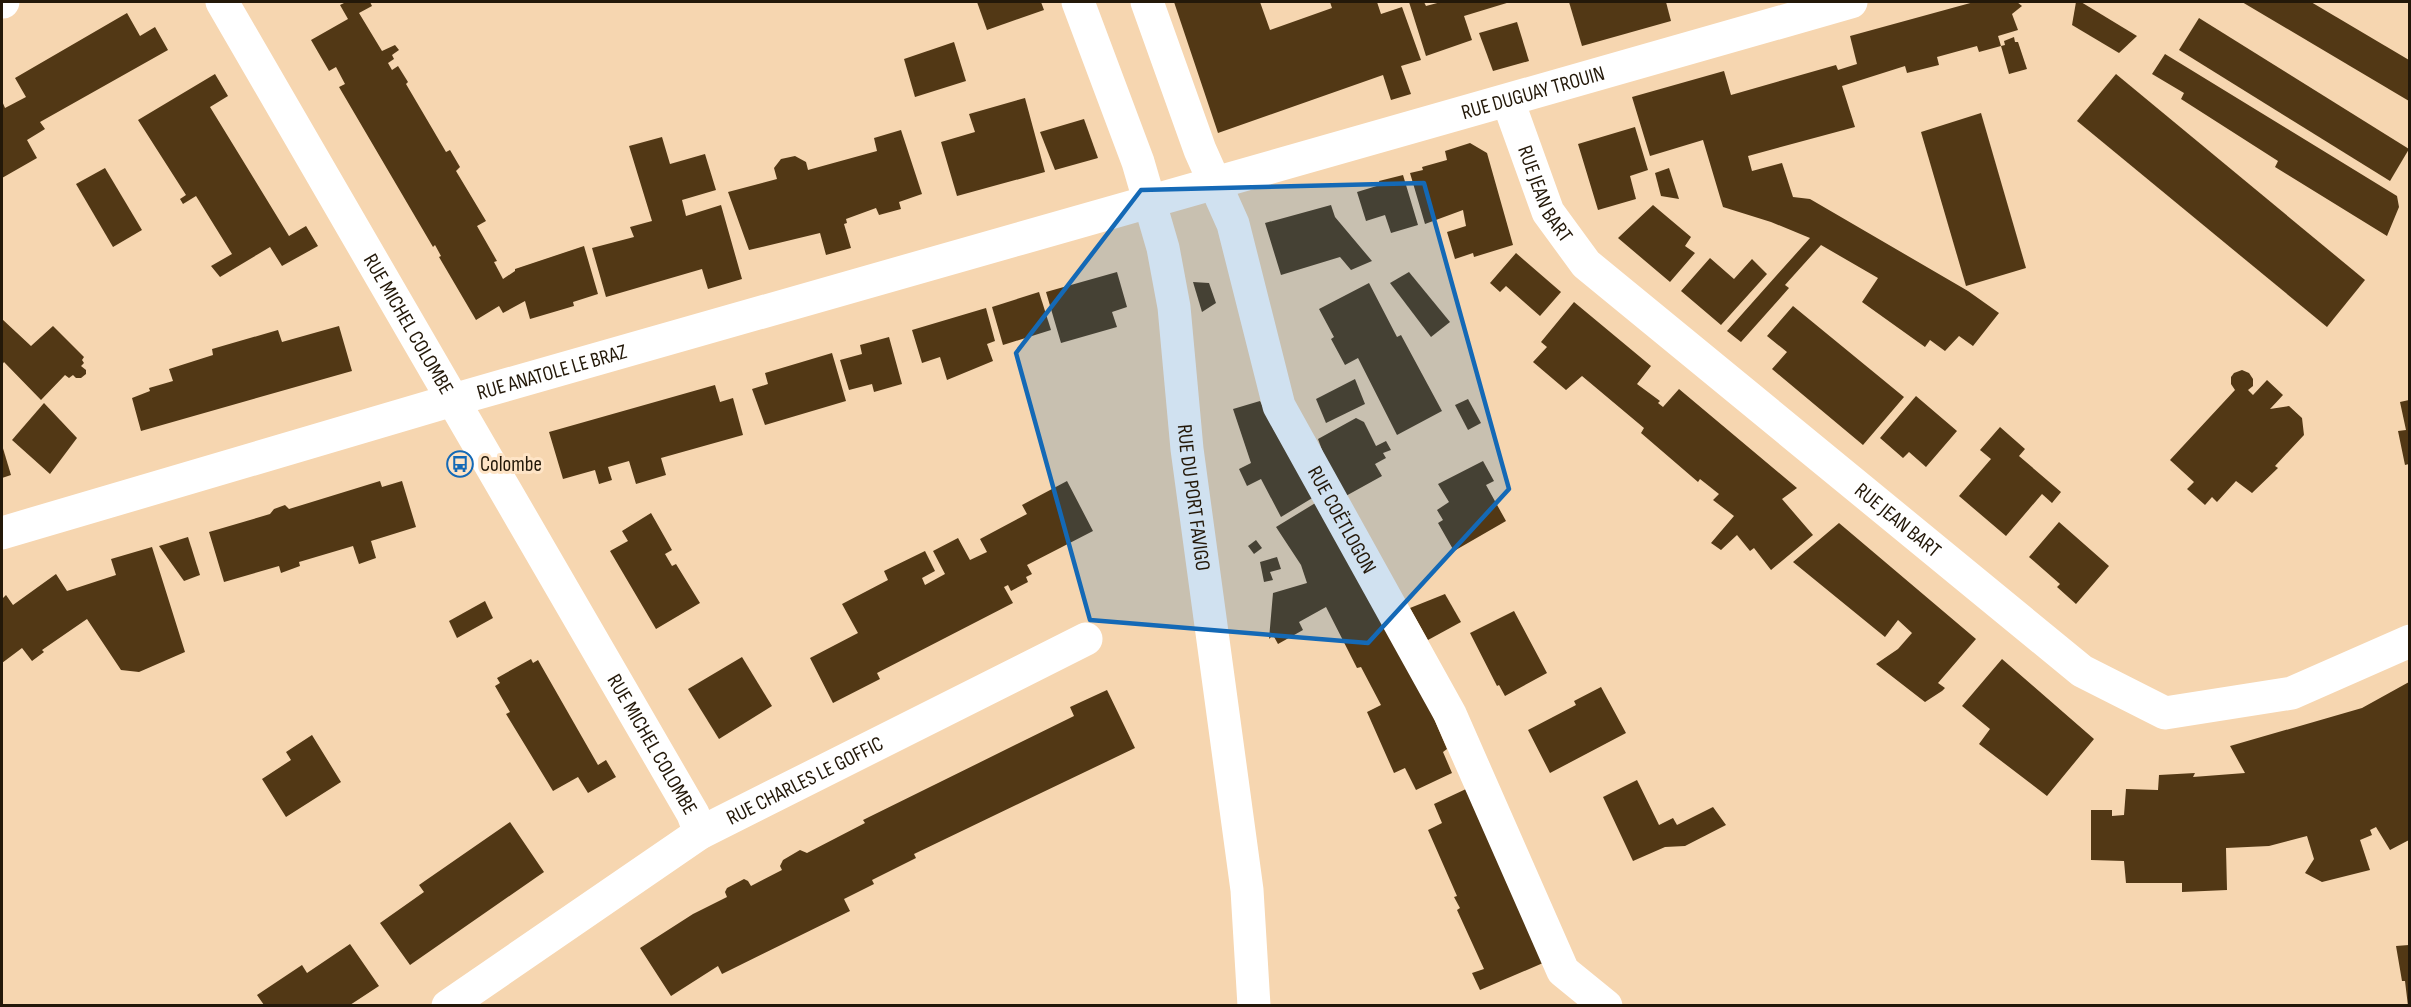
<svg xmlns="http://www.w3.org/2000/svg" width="2411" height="1007" font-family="'Sofia Sans Condensed',sans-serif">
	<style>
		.building { fill: #523815 }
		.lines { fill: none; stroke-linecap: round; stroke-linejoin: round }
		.minor { stroke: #fff; stroke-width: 33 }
		.tertiary { stroke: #fff; stroke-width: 33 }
		.marked { fill: #1469b6; fill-opacity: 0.2; stroke: #1469b6; stroke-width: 4.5; stroke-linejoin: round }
		.labels { text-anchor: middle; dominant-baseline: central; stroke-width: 6; stroke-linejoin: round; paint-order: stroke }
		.street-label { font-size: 21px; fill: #231809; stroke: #fee4c6 }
		.poi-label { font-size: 21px; fill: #231809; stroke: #fee4c6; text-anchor: start }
	</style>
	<rect width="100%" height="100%" fill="#f6d6b0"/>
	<g class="building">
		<polygon points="346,2 370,2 372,6 359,13 382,51 395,45 399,50 392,55 394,59 388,63 392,70 398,66 408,82 406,84 446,152 450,150 460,167 456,171 486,221 477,226 497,261 494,262 503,279 515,271 515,269 584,246 598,294 573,302 574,306 530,319 525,301 503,313 499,306 476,320 439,257 441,256 435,245 433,247 339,87 345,84 336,67 329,71 311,40 348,19 340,5"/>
		<polygon points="977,2 1041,2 1044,10 987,30"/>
		<polygon points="1174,2 1260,2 1270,30 1332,8 1330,2 1377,2 1381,14 1402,7 1421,60 1401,66 1411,94 1391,100 1383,75 1218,133"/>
		<polygon points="1409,2 1424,2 1426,6 1441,2 1510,2 1464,16 1472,40 1426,56"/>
		<polygon points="1569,2 1666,2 1671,21 1582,46"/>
		<polygon points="1974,2 2017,2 2022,6 2012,14 2018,30 1998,36 2001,46 1979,52 1977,46 1937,57 1939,65 1907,73 1905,66 1842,86 1855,127 1748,156 1752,171 1782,163 1793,197 1810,199 1968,291 1999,313 1973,346 1959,336 1945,351 1930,340 1925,347 1862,302 1878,278 1821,245 1785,285 1789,288 1741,342 1727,331 1810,238 1771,222 1723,207 1703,140 1650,156 1632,97 1724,71 1731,95 1836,65 1838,70 1857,64 1850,36"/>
		<polygon points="2076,2 2081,2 2137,36 2119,53 2072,25"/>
		<polygon points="2242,2 2311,2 2409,60 2409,101"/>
		<polygon points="127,13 140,36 155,27 168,50 40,122 45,129 27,140 37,158 2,178 2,101 5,108 26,97 15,78"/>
		<polygon points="2199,18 2409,149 2390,181 2179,50"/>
		<polygon points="1517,22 1529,61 1493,71 1479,33"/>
		<polygon points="2014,37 2015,42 2018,42 2027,69 2009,74 2001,46 2005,45 2004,41"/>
		<polygon points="954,42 966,81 915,97 904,59"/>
		<polygon points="2165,54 2397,196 2399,207 2387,236 2275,167 2278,161 2181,99 2184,93 2152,74"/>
		<polygon points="215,74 228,96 210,107 289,236 306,226 318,246 282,266 270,247 220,277 211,266 232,254 196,196 183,204 180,199 186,195 138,120"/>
		<polygon points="2116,74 2365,280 2327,327 2077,121"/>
		<polygon points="1025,98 1045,172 957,196 941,142 975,132 969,114"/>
		<polygon points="1981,113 2026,268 1966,286 1921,132"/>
		<polygon points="1084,119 1098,158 1055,170 1040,132"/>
		<polygon points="1635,127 1648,170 1630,176 1636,199 1598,210 1578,144"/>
		<polygon points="901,130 922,194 899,202 901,209 879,215 876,208 846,219 847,223 844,224 851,248 826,255 820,233 749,250 728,192 777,179 774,168 781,159 795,156 806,162 808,170 877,151 874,138"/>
		<polygon points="662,137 670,164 705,154 716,190 682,200 686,216 721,205 742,279 708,289 702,269 606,297 592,248 634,237 630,227 652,221 629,146"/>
		<polygon points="1470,143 1487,153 1513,245 1474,257 1473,253 1455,259 1447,232 1466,226 1463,210 1425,224 1410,173 1423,170 1422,167 1447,160 1445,151"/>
		<polygon points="105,168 142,230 113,247 76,184"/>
		<polygon points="1669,168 1679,199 1661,196 1655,173"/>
		<polygon points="1403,175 1418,225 1391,233 1385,215 1366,221 1357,192 1380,185 1379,181"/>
		<polygon points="1331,205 1335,217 1372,261 1351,270 1340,257 1281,275 1265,223"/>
		<polygon points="1653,205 1691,237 1685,246 1695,253 1670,282 1618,238"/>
		<polygon points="1516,253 1561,292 1540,316 1506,286 1500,292 1490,283"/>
		<polygon points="1710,258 1734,279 1752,259 1767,274 1721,325 1681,291"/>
		<polygon points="1117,272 1127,307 1112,312 1117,327 1061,343 1046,292"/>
		<polygon points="1409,272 1450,322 1431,337 1390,283"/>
		<polygon points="1193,282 1209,283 1216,303 1202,312"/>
		<polygon points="1369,283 1397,337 1401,335 1442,411 1397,435 1358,358 1345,365 1331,339 1334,337 1319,309"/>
		<polygon points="1039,292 1051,330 1003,345 992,307"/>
		<polygon points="1574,302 1651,366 1637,384 1660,401 1658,403 1663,407 1679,389 1797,488 1782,499 1813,535 1771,570 1754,548 1750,551 1737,535 1721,550 1711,543 1734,516 1713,500 1719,494 1700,479 1698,482 1641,433 1644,428 1582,376 1566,390 1533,362 1547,347 1541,342"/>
		<polygon points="1793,306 1904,397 1863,445 1772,369 1787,352 1767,336"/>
		<polygon points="986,308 995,341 987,344 993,361 947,380 940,357 922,363 912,330"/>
		<polygon points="2,319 31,346 53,326 84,357 82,360 84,363 81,366 86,370 86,374 81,378 76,378 73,375 69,378 65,375 41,400 4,362 2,365"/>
		<polygon points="339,326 352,371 141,431 132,398 150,391 149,388 173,381 169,369 213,355 212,349 278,330 282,342"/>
		<polygon points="889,337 902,384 874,392 872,384 849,390 840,360 862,354 860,345"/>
		<polygon points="832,353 846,401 765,425 752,389 768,384 765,373"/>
		<polygon points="2242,370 2249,373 2253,379 2253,386 2248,390 2253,395 2267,380 2283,395 2270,409 2289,406 2302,418 2304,435 2275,466 2278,468 2252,493 2236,481 2217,502 2212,497 2205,505 2187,489 2194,482 2170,460 2235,390 2231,384 2231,377 2234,373"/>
		<polygon points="1355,379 1365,404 1326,423 1316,399"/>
		<polygon points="715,385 720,402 733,398 743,435 661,458 666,475 636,484 629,461 608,467 612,480 599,484 595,470 563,479 549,432"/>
		<polygon points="1916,396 1957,431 1926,467 1909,452 1903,458 1880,438"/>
		<polygon points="1468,399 1481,423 1468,430 1455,405"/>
		<polygon points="2409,400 2409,464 2405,465 2398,431 2406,430 2400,402"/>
		<polygon points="1260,401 1274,430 1314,497 1281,517 1261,479 1247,486 1239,469 1251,463 1233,409"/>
		<polygon points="44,403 77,438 50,474 12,440"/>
		<polygon points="1356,418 1364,422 1376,446 1386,441 1391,450 1383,453 1386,458 1375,464 1382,476 1344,497 1329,469 1318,439"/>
		<polygon points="2000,427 2025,449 2019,456 2061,492 2052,503 2042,494 2006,536 1959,496 1991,459 1980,450"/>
		<polygon points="2,445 11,475 2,478"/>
		<polygon points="1483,461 1494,481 1486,485 1506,521 1454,551 1438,523 1443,520 1437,510 1449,502 1438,484"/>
		<polygon points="380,481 382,487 402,481 416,527 371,541 376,558 359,564 353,546 299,562 300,566 281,573 279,566 224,582 209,532 270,514 274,509 285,505 289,509"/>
		<polygon points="1067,481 1093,531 1027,565 1032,574 1026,577 1028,582 1011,591 1008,585 1004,587 1013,603 877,673 880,679 833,703 810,658 858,633 842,604 888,580 884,571 925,551 935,571 922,578 925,585 945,574 933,551 958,538 970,560 987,552 980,539 1027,514 1022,505"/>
		<polygon points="1317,502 1414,672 1447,749 1443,752 1452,773 1416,790 1405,768 1394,773 1367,712 1381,705 1361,667 1357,668 1326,607 1299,622 1303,630 1278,644 1273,635 1269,639 1273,593 1307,583 1301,565 1276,527"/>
		<polygon points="651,513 672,550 665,554 672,566 676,564 700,603 656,629 610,551 628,541 622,531"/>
		<polygon points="2059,522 2109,566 2076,604 2057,587 2060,584 2029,557"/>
		<polygon points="1839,523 1976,639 1938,683 1945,688 1942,691 1925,702 1876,664 1898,649 1912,633 1898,620 1885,637 1793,562"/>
		<polygon points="188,537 200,575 184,581 159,546"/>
		<polygon points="1256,540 1262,548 1254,554 1248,546"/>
		<polygon points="152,547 185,652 139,672 121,670 87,619 42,650 44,652 32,661 22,648 2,663 2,599 6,595 13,605 56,574 67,591 116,575 111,559"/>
		<polygon points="1277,557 1281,569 1270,572 1273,580 1264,582 1260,562"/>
		<polygon points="1445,594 1461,622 1428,640 1410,608"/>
		<polygon points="485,601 493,618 457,638 449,621"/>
		<polygon points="1514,611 1547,673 1505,696 1499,685 1497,686 1470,633"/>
		<polygon points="742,657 772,706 719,739 688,689"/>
		<polygon points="531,659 533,663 538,660 598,765 606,760 616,777 588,793 578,777 553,791 506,714 510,712 495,686 500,683 497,678"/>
		<polygon points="2002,659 2094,739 2047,796 1979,744 1990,729 1962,706"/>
		<polygon points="2409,682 2409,840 2390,850 2376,827 2370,830 2372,835 2360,840 2370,870 2322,882 2305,873 2314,859 2307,836 2269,846 2226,848 2227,890 2182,892 2182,883 2126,883 2124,861 2091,860 2091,810 2112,810 2112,816 2124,815 2126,789 2158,790 2159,775 2195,773 2193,777 2245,773 2230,746 2362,708"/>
		<polygon points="1601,687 1626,733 1550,773 1528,730 1576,705 1574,701"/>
		<polygon points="1107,690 1135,748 914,854 916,858 872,880 874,884 844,899 850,911 722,974 718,966 671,996 640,948 693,914 727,897 725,892 727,888 744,879 748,881 751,886 782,870 780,866 783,860 800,850 807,853 865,823 863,820 1074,716 1070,707"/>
		<polygon points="312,735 341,782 286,817 262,779 291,760 286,752"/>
		<polygon points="1637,780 1659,825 1673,818 1677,825 1713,807 1726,825 1685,846 1665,847 1633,861 1603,797"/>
		<polygon points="1466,789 1543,963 1480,990 1472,973 1484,969 1457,910 1460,908 1454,897 1457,896 1428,830 1442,823 1434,804"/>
		<polygon points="510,822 544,872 410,965 380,923 424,892 419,885"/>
		<polygon points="350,944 379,986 350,1005 264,1005 257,995 302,965 307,973"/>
		<polygon points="2409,945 2409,1006 2408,1006 2405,981 2402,981 2396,946"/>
	</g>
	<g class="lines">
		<g class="minor">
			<polyline points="2,2 3,2"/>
			<path id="s1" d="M222 2 693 814 700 833"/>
			<path id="s2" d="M1147 2 1200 150 1233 224 1279 406 1450 714 1563 971 1606 1006"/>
			<path id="s3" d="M1508 101 1548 212 1586 264 2082 671 2165 713 2292 693 2410 641"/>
			<path id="s4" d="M2 533 453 400 1851 2"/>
			<path id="s5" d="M448 1006 700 833 1086 639"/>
		</g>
		<path class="tertiary" id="s6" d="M1078 2 1138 162 1163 248 1174 307 1187 449 1247 890 1254 1006"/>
	</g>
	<path class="marked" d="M1424 183 1509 489 1368 643 1090 620 1016 353 1141 190Z"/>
	<defs>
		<g id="bus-ring" transform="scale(1.35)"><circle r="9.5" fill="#fee4c6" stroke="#1469b6" stroke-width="1.5"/><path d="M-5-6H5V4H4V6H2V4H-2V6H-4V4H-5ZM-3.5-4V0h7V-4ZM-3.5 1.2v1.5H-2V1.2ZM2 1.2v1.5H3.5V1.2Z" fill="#1469b6"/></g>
	</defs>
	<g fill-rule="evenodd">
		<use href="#bus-ring" x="460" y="464"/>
	</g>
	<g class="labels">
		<g class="street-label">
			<text stroke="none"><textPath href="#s4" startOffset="1593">RUE DUGUAY TROUIN</textPath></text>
			<text stroke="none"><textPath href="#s3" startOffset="100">RUE JEAN BART</textPath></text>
			<text stroke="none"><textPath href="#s1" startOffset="372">RUE MICHEL COLOMBE</textPath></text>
			<text stroke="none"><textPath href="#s4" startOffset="573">RUE ANATOLE LE BRAZ</textPath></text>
			<text stroke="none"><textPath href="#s6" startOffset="512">RUE DU PORT FAVIGO</textPath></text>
			<text stroke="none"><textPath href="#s2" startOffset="556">RUE COËTLOGON</textPath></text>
			<text stroke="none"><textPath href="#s3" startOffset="586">RUE JEAN BART</textPath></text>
			<text stroke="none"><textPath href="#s1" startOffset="858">RUE MICHEL COLOMBE</textPath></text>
			<text stroke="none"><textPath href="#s5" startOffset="423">RUE CHARLES LE GOFFIC</textPath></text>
		</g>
		<g class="poi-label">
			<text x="480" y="464">Colombe</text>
		</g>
	</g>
	<rect width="2411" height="1007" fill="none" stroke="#231809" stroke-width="6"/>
</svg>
